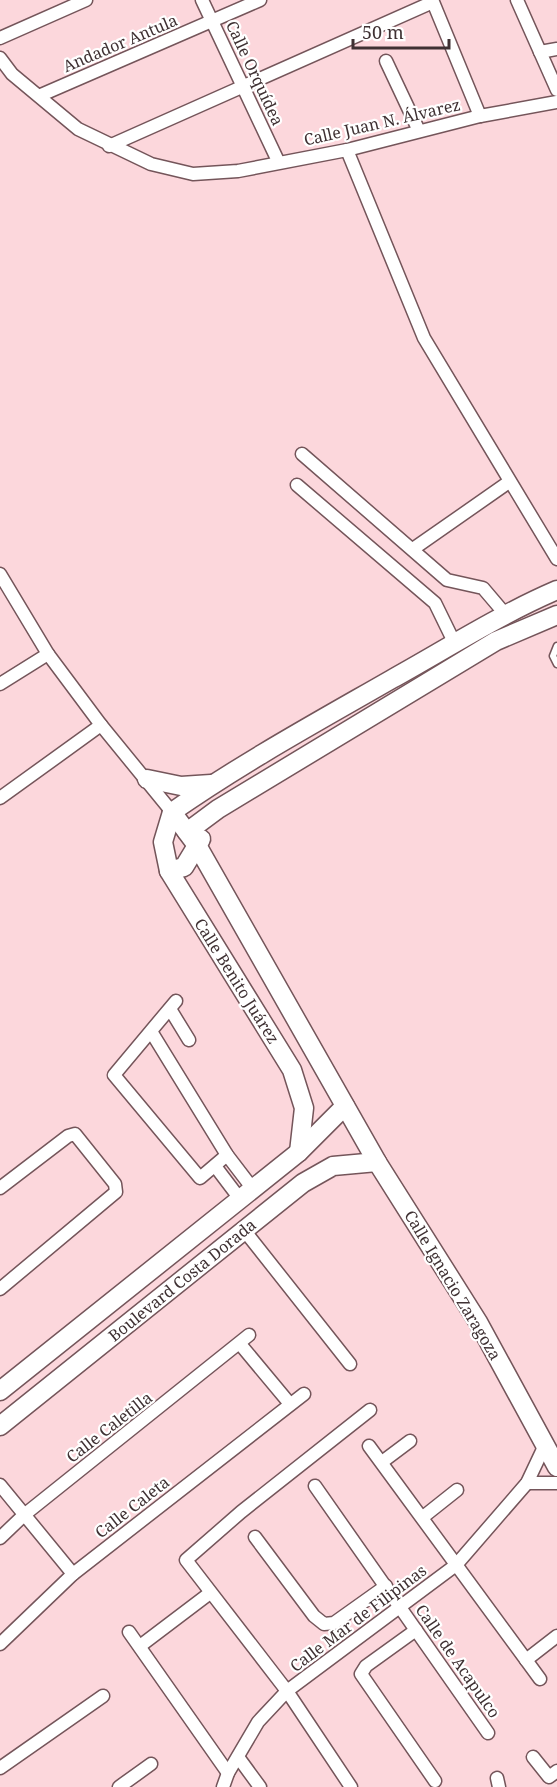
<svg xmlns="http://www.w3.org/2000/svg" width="557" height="1787" font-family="'Noto Serif',serif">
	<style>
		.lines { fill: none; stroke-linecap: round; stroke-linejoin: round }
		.lane-casing { stroke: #74555a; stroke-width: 9 }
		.street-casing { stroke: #74555a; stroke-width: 15 }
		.secondary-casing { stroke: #74555a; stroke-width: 21 }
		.lane { stroke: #fff; stroke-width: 6 }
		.street { stroke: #fff; stroke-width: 12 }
		.secondary { stroke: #fff; stroke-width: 18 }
		.labels { text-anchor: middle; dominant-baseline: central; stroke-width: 4.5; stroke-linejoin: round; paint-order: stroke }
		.street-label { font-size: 16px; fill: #3f3133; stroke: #fff }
	</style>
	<rect width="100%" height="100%" fill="#fcd7dc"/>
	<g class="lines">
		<g class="lane-casing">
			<polyline id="lane" points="557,646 553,656 557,664"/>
		</g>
		<g class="street-casing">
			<g id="street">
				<polyline points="202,0 278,161"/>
				<polyline points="517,0 557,90"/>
				<polyline points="0,38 86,0"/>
				<polyline points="540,52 557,49"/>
				<polyline points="0,58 12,74 78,129 151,164 193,174 238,171 347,150 480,116 557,102"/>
				<polyline points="386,61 419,131"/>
				<polyline points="41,95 260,0"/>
				<polyline points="109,146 433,2 480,116"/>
				<polyline points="347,150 424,338 557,559"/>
				<polyline points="302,454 447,580 483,588 506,615"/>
				<polyline points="297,485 435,603 455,644"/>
				<polyline points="413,549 509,482"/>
				<polyline points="0,574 48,654 101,725 172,812"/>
				<polyline points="0,684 48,654"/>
				<polyline points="0,798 101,725"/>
				<polyline points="176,1001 114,1075 200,1178 227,1155"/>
				<polyline points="170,1009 189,1040"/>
				<polyline points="152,1033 227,1155 253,1189"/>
				<polyline points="215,1166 240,1199"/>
				<polyline points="0,1188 68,1136 75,1134 115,1184 116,1192 0,1289"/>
				<polyline points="244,1230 350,1364"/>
				<polyline points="240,1344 290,1404"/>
				<polyline points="369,1446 540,1679"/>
				<polyline points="382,1462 410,1441"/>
				<polyline points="527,1483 557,1483"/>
				<polyline points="0,1485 73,1574"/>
				<polyline points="315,1486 488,1733"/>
				<polyline points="423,1517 457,1490"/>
				<polyline points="255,1537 314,1616 324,1624 334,1623 386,1586"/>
				<polyline points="0,1538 24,1515 249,1335"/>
				<polyline points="416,1630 366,1666 361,1674 435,1781"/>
				<polyline points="129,1632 228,1773"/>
				<polyline points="0,1644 73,1574 304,1394"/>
				<polyline points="140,1646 210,1593"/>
				<polyline points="526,1660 557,1636"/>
				<polyline points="238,1757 260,1787"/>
				<polyline points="533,1757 549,1777 557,1771"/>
				<polyline points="0,1768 103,1696"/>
				<polyline points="497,1778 499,1787"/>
				<polyline points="119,1787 151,1764"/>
				<polyline points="223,1787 228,1773 258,1722 287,1691 456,1565 527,1483 544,1447"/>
				<polyline points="351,1787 287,1691 186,1560 241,1512 370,1410"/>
			</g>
		</g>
		<g class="secondary-casing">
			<g id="secondary">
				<polyline points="147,779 181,786 211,784"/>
				<polyline points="172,812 198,847 377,1162 478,1322 557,1467"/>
				<path d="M172 812C242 763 317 722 392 679 446 649 499 615 557 590"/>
				<polyline points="172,812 163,842 169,871 292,1070 304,1108 299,1152"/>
				<polyline points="187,832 218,809 496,641 557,615"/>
				<polyline points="169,871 184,867 201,839"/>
				<polyline points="0,1391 299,1152 345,1106"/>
				<polyline points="0,1426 303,1183 333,1166 377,1162"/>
			</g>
		</g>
		<use href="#lane" class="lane"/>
		<use href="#street" class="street"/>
		<use href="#secondary" class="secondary"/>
	</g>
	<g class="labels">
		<g class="street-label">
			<text transform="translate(120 43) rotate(-23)">Andador Antula</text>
			<text transform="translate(255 73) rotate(65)">Calle Orquídea</text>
			<text transform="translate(382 122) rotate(-13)">Calle Juan N. Álvarez</text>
			<text transform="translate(237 981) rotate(58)">Calle Benito Juárez</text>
			<text transform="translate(182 1280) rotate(-39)">Boulevard Costa Dorada</text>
			<text transform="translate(453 1285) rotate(59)">Calle Ignacio Zaragoza</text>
			<text transform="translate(109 1427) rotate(-38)">Calle Caletilla</text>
			<text transform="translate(132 1507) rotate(-38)">Calle Caleta</text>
			<text transform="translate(358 1618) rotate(-37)">Calle Mar de Filipinas</text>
			<text transform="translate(458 1661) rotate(55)">Calle de Acapulco</text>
		</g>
	</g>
	<path d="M353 39v9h96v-9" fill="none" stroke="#3f3133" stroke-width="3"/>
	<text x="362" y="39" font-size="18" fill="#3f3133" stroke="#ffffff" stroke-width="4.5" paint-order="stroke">50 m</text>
</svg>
